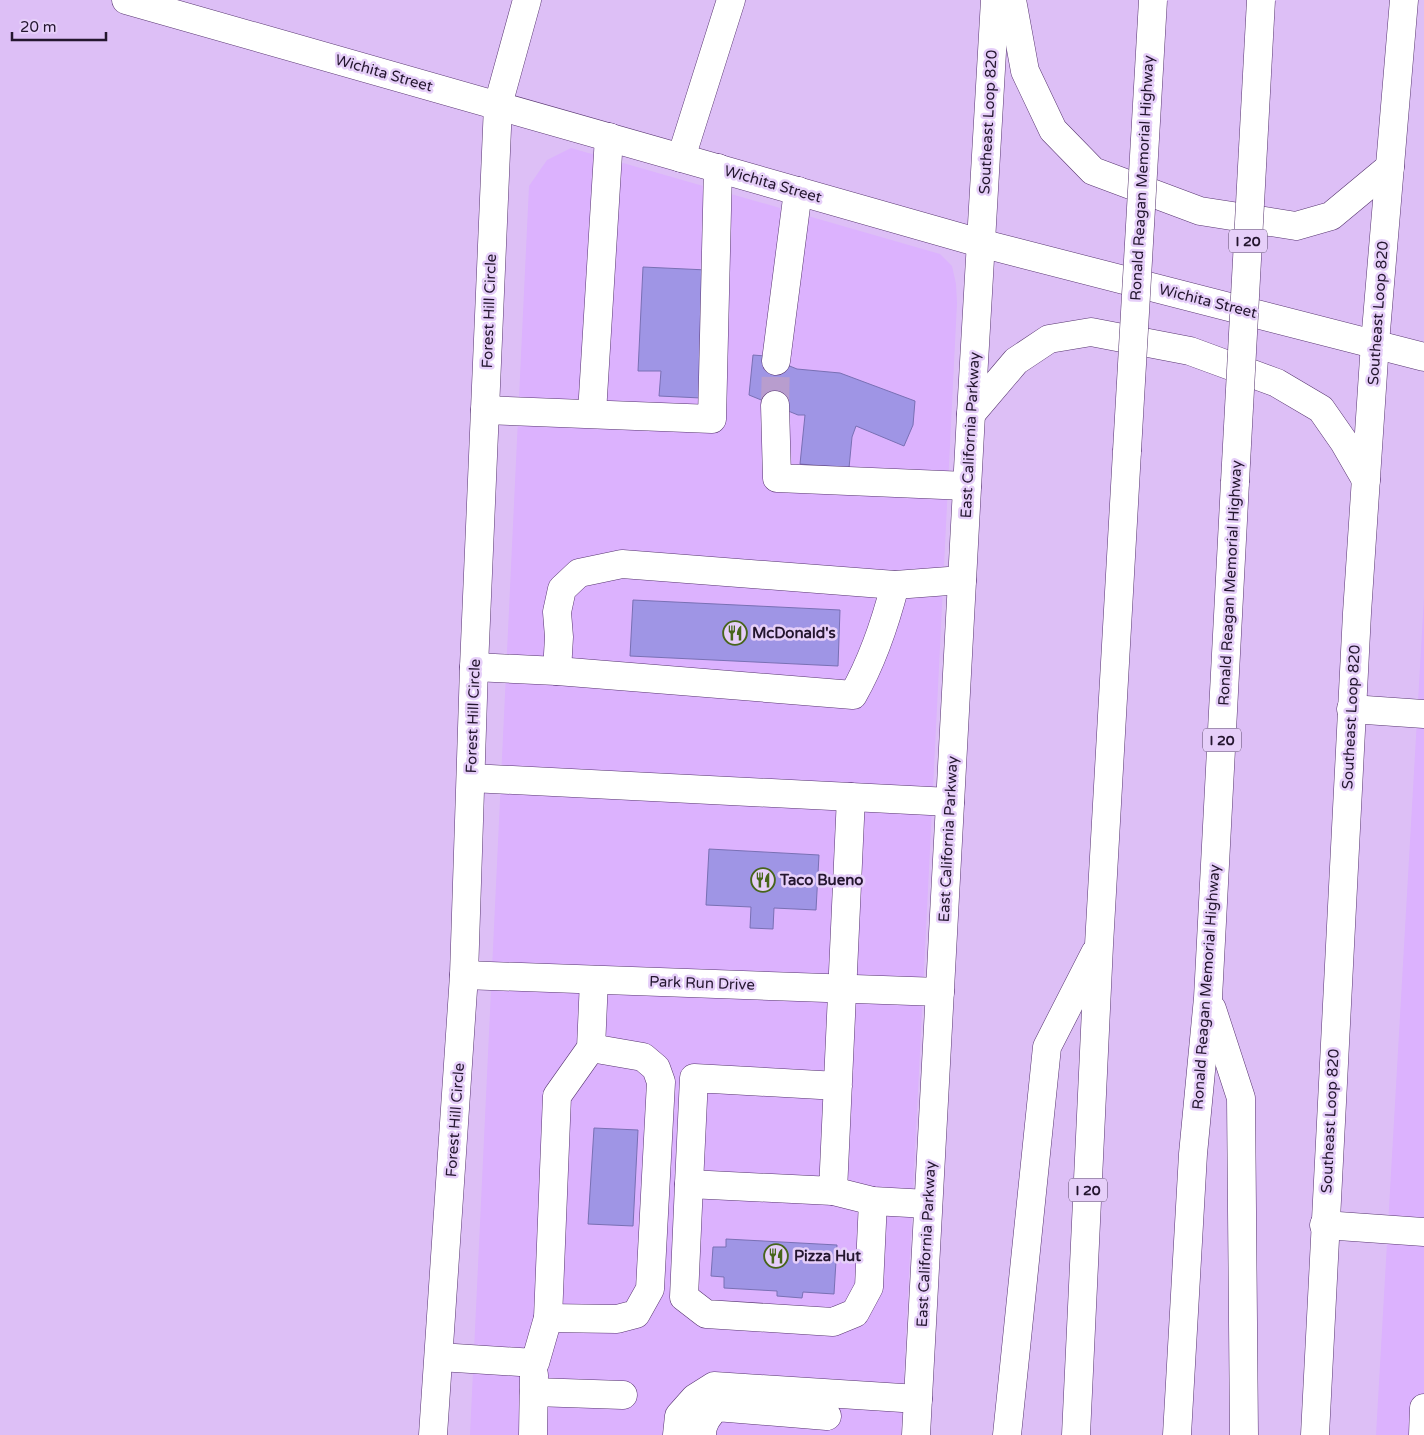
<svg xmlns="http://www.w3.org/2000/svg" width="1424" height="1435" font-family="'Varela Round',sans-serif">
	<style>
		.built { fill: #dcb2fe }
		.building { fill: #9f95e5; stroke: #7970b4 }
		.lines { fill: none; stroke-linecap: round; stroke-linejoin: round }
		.minor-tunnel { stroke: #b89dce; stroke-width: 28; stroke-dasharray: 28 14; stroke-linecap: butt }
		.minor-casing { stroke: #573570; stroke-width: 29 }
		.major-casing { stroke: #573570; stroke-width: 29 }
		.highway-casing { stroke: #573570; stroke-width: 29 }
		.minor { stroke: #fff; stroke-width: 28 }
		.major { stroke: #fff; stroke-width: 28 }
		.highway { stroke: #fff; stroke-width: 28 }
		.highway-bridge-casing { stroke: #573570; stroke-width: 29; stroke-linecap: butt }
		.highway-bridge { stroke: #fff; stroke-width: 28 }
		.labels { text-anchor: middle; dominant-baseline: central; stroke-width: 5; stroke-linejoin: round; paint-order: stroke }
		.shield { fill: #e6cff9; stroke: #5e4e6c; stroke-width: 1 }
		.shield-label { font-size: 14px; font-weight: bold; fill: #24162f }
		.street-label { font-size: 15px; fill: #24162f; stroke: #e6cff9 }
		.poi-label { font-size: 15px; font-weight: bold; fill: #24162f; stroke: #e6cff9; text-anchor: start }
	</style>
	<rect width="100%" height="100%" fill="#ddbff6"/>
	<g class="built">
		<polygon points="571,148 940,254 952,266 956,284 957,303 901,1435 470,1435 529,186 547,160"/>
		<polygon points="1424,597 1424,1435 1376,1435"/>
	</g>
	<g class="building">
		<polygon points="643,267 707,270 701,398 659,396 661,371 638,371"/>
		<polygon points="753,355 765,356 797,369 840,373 915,401 913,425 904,446 856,426 852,437 849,468 800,464 805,415 798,415 749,395"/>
		<polygon points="633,600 840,610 838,666 630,656"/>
		<polygon points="709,849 819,855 816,910 774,908 773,929 750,928 751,907 706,905"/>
		<polygon points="594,1128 638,1130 633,1226 588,1224"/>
		<polygon points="726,1239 837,1245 834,1294 803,1292 802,1298 777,1296 777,1291 724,1288 724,1277 711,1276 713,1247 726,1247"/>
	</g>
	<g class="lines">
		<polyline class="minor-tunnel" points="775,405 776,361"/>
		<g class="minor-casing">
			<g id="minor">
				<polyline points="681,158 731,0"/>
				<polyline points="776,361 798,191"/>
				<polyline points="775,405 777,478 967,486"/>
				<polyline points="485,410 712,419 718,168"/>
				<polyline points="592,413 609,137"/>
				<path d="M474 667 557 671 853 695C873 660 885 624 895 585"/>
				<polyline points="557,671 559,637 557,612 562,589 579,573 622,564 895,585 962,580"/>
				<polyline points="1351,709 1424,714"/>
				<polyline points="471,778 950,802"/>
				<polyline points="464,975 940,992"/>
				<polyline points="838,1086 694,1078 689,1184 833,1191 851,797"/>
				<polyline points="689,1184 684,1297 706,1314 833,1322 855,1313 869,1287 873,1201"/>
				<polyline points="833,1191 873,1201 928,1204"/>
				<polyline points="1324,1225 1424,1232"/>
				<polyline points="548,1318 617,1319 636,1314 650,1289 661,1082 656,1068 643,1057 591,1048"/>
				<polyline points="439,1357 535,1363 548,1318 557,1096 591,1048 594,980"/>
				<polyline points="534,1392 623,1395"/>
				<polyline points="433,1435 464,975 474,667 498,105 527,0"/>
				<polyline points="533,1435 534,1375"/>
				<polyline points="677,1435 679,1416 695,1398 714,1386 918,1399"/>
				<path d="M702 1435C702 1423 708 1416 716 1407L827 1416"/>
				<polyline points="1423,1435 1424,1408"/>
			</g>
		</g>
		<g class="major-casing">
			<g id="major">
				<polyline points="126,0 980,243 1424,357"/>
				<polyline points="1012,0 1025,71 1053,130 1093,171 1200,211 1296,226 1331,216 1390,167"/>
				<polyline points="971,414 1016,361 1049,339 1091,332 1190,351 1277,383 1321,409 1344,442 1366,480"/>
				<polyline points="916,1435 971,414 995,0"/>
				<polyline points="1315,1435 1357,613 1375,343 1404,0"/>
			</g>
		</g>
		<g class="highway-casing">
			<g id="highway">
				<polyline points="1212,1009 1241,1098 1244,1435"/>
				<polyline points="1007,1435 1047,1047 1095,953"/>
				<polyline points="1076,1435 1099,945 1127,451"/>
				<polyline points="1177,1435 1193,1154 1208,998 1235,482"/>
			</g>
		</g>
		<use href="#minor" class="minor"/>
		<use href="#major" class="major"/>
		<use href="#highway" class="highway"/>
		<g class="highway-bridge-casing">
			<g id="highway-bridge">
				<polyline points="1127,451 1153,0"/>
				<polyline points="1235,482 1261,0"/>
			</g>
		</g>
		<use href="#highway-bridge" class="highway-bridge"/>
	</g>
	<defs>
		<g id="restaurant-ring" transform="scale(1.25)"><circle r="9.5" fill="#e6cff9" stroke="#47651a" stroke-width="1.5"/><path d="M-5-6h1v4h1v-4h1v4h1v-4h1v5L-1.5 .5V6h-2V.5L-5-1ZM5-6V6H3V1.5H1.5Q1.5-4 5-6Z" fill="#47651a"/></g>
	</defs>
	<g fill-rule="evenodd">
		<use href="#restaurant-ring" x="735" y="633"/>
		<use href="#restaurant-ring" x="763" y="880"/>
		<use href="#restaurant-ring" x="776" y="1256"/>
	</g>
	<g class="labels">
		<g class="shield">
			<rect x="1229" y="229.5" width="38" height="23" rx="4"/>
			<rect x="1203" y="728.5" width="38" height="23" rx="4"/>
			<rect x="1069" y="1178.5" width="38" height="23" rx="4"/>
		</g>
		<g class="shield-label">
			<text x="1248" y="241">I 20</text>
			<text x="1222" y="740">I 20</text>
			<text x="1088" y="1190">I 20</text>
		</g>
		<g class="street-label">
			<text transform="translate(384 73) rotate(16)">Wichita Street</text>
			<text transform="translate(988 122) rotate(-87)">Southeast Loop 820</text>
			<text transform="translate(1142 178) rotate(-87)">Ronald Reagan Memorial Highway</text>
			<text transform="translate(773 184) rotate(16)">Wichita Street</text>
			<text transform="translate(1208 301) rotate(14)">Wichita Street</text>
			<text transform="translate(489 311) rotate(-88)">Forest Hill Circle</text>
			<text transform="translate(1378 313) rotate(-86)">Southeast Loop 820</text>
			<text transform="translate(970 435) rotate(-87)">East California Parkway</text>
			<text transform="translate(1230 583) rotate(-87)">Ronald Reagan Memorial Highway</text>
			<text transform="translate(473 716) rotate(-88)">Forest Hill Circle</text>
			<text transform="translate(1351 717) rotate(-87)">Southeast Loop 820</text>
			<text transform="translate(948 839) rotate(-87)">East California Parkway</text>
			<text transform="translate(702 983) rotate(2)">Park Run Drive</text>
			<text transform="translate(1206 987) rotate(-86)">Ronald Reagan Memorial Highway</text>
			<text transform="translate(455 1120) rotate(-86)">Forest Hill Circle</text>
			<text transform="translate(1330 1121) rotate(-87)">Southeast Loop 820</text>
			<text transform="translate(926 1244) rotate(-87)">East California Parkway</text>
		</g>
		<g class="poi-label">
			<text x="752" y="633">McDonald's</text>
			<text x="780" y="880">Taco Bueno</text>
			<text x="794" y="1256">Pizza Hut</text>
		</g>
	</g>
	<path d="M12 32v8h94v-8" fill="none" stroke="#24162f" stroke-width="2.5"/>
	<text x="20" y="32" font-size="15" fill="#24162f" stroke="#e6cff9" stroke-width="4" paint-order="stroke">20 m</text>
</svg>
